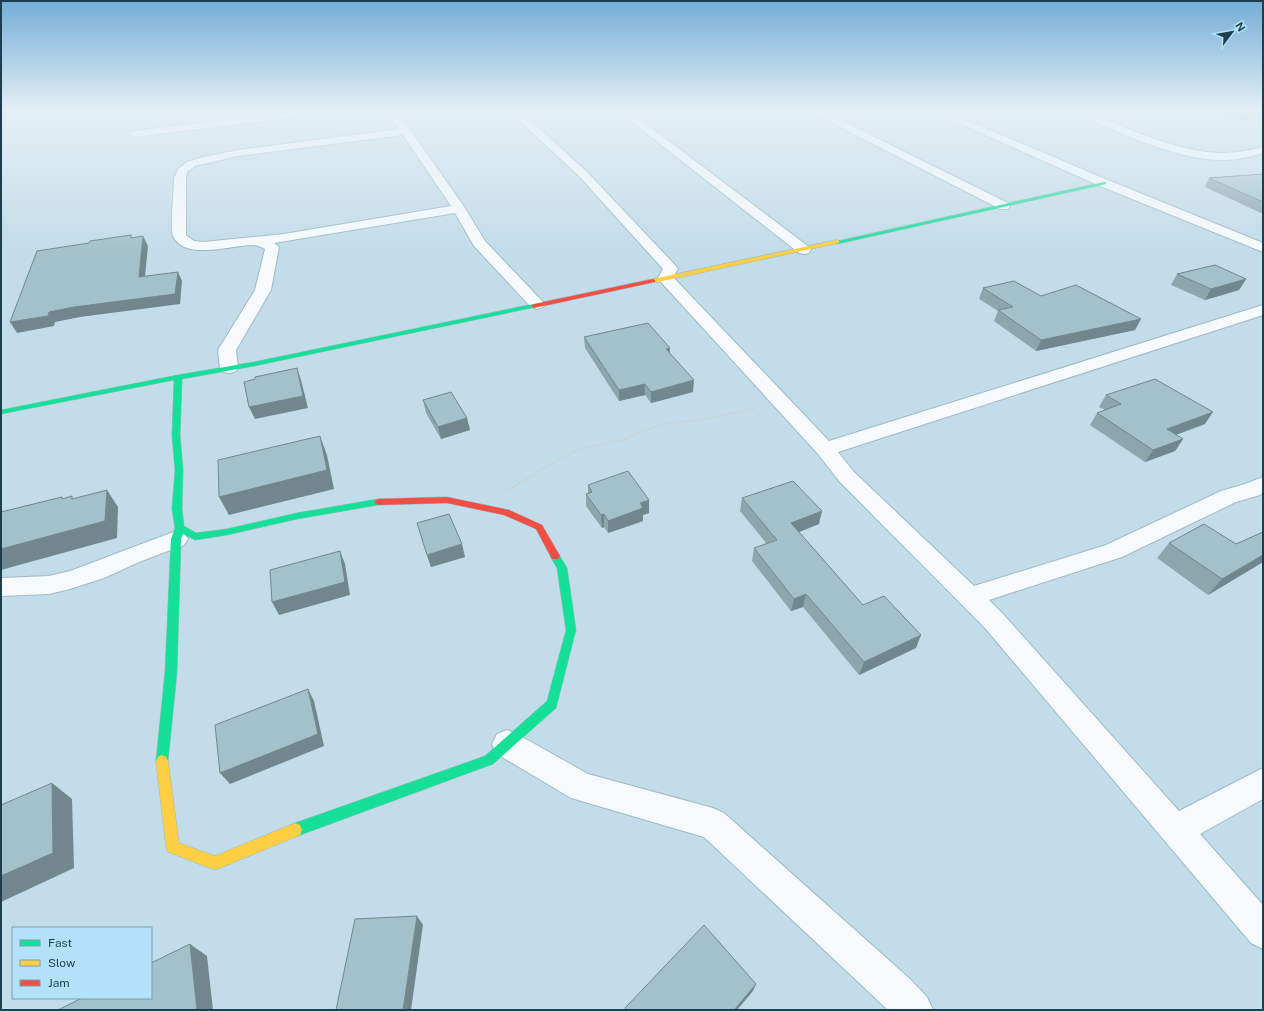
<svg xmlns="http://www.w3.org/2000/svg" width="1264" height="1011" font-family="'Public Sans',sans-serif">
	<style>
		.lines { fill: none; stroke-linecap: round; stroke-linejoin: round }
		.street-casing { stroke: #9eb9c6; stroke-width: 2 }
		.fast-casing { stroke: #9eb9c6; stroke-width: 1 }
		.slow-casing { stroke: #9eb9c6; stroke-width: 1 }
		.jam-casing { stroke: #9eb9c6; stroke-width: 1 }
		.path { stroke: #cad2d6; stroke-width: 2; stroke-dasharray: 2.5 1.5; stroke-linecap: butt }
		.street { fill: #f6fafc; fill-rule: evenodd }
		.fast { fill: #16e098; fill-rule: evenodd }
		.slow { fill: #ffcf43; fill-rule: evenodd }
		.jam { fill: #f24e42; fill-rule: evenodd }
		.wall { fill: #8ca6ae }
		.shaded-wall { fill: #72878d }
		.building { fill: #a3c1ca; stroke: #72878d }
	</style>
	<rect width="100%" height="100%" fill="#c2dce9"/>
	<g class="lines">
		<g class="street-casing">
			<g id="street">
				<polygon points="296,111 327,111 322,114 135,137 130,134 135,131"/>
				<path d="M387 111H397L465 208 485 241 545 304 543 307 537 309 531 307 474 246 455 213 274 243 279 247 271 290 236 350 238 368 235 372 229 373 223 372 220 368 218 350 255 290 265 249C261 247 257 245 253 245 232 245 184 261 173 236 170 230 174 188 174 178L178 169 187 162 203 157 238 150 399 129ZM403 135 451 206 284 234 203 242 194 241 186 235V178L187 172 195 166 238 156Z"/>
				<polygon points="509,111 520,111 587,172 676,266 678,269 673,277 829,441 1263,305 1263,315 838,452 854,472 974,586 1106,545 1221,491 1245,484 1263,477 1263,493 1260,495 1236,502 1122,557 989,600 1003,614 1179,811 1263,768 1263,799 1200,834 1263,905 1263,949 1251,943 985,628 840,482 818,454 660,281 658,278 663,269 579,176"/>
				<polygon points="618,111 629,111 809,247 811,250 809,253 804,254 799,253"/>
				<polygon points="809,111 822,111 1008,203 1010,206 1008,209 1000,209"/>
				<polygon points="931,111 945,111 1108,180 1263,243 1263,252 1100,186"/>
				<path d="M1084 111H1096L1094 113 1095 115C1133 131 1182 153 1224 153 1237 153 1250 150 1263 147V153C1250 157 1237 160 1223 160 1179 160 1127 136 1087 119Z"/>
				<polygon points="176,531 184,533 188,539 184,545 139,562 104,578 70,589 49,594 1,596 1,578 49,576 70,571"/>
				<polygon points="507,730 517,734 588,774 713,808 724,813 910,979 927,997 933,1010 888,1010 704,837 571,798 497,754 492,744 497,734"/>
			</g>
		</g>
		<g class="fast-casing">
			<g id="fast">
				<polygon points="1104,182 1106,182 1106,184 837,244 834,242"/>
				<polygon points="534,304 536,305 536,307 254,366 182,379 180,435 183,470 182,509 184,526 196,533 227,529 297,513 378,499 382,502 378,505 297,519 227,535 195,540 183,534 181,539 177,672 168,761 166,765 162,767 158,765 156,761 165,672 171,539 175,528 172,509 175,470 172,435 174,380 1,414 1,410 178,375 254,362"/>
				<polygon points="555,552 558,553 567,568 576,630 556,708 493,764 295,837 290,835 288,830 290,825 295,823 485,756 547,701 566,630 557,568 550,556 552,553"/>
			</g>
		</g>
		<g class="slow-casing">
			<g id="slow">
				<polygon points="837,240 839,241 839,243 653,283 650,281 653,279"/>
				<polygon points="162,755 166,757 168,761 179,843 215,856 295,823 300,825 302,830 300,835 215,870 168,852 166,847 156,761 158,757"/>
			</g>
		</g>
		<g class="jam-casing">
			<g id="jam">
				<polygon points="653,279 655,280 655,282 534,308 531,306 534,304"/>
				<polygon points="447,497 509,510 542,525 560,556 558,559 552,559 536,529 504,515 447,503 378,505 374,502 378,499"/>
			</g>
		</g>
		<polyline class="path" points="508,490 561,458 580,449 625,439 662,424 699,420 756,408"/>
		<use href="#street" class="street"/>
		<use href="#fast" class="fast"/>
		<use href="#slow" class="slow"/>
		<use href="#jam" class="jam"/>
	</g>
	<g class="wall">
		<polygon points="1208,111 1263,111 1241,120"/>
		<polygon points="1263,174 1263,214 1205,187 1209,178"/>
		<polygon points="1177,274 1246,279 1239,290 1205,300 1171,285"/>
		<polygon points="983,288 1041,296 1141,319 1135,330 1036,351 994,321 998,311 979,299"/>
		<polygon points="584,337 670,348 669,353 693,392 651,403 645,395 619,401 585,348"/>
		<polygon points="1106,395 1205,424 1176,435 1183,439 1175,451 1145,462 1090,425 1097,413 1105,410 1099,407"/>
		<polygon points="423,400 467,418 470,430 441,439 426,413"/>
		<polygon points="588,485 649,513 643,515 643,521 608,533 604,527 602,528 586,506 586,494 588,493"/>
		<polygon points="742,498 819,524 799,532 863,605 916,648 859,675 803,607 791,611 752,561 754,548 767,544 740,511"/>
		<polygon points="417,523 465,557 431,567"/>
		<polygon points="1263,532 1263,562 1208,595 1157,558 1169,543 1236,544"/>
	</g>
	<g class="shaded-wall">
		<polygon points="1247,111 1263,111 1263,112 1241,120 1245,112"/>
		<polygon points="143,236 148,246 144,287 139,277"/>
		<polygon points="178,272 182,281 180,304 80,317 55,322 54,326 17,333 10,322 49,312"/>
		<polygon points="1246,279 1239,290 1205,300 1211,289"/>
		<polygon points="1141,319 1135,330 1036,351 1041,340"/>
		<polygon points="670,348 669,359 666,349"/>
		<polygon points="297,368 301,380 308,408 255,419 249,407"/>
		<polygon points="694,380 693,392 651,403 651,392"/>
		<polygon points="645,384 645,395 619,401 619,390"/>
		<polygon points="1213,412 1205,424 1159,441 1167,429"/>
		<polygon points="467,418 470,430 441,439 438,427"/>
		<polygon points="320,436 327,455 334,489 229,515 219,497"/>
		<polygon points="1183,439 1175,451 1145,462 1153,450"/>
		<polygon points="107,490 118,507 117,538 1,570 1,549"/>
		<polygon points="649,500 649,513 643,515 643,521 608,533 608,521 640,503"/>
		<polygon points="822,511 819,524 789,536 791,523"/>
		<polygon points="604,514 604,527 602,528 601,515"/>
		<polygon points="462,544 465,557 431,567 427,555"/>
		<polygon points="340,551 345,564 350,595 279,615 272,602"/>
		<polygon points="1263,555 1263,562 1208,595 1222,579"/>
		<polygon points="806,594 803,607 791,611 794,599"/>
		<polygon points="921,635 916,648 859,675 864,662"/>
		<polygon points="308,689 314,701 324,746 230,784 220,773"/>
		<polygon points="52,783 72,799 74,868 1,902 1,876"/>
		<polygon points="417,916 423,925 411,1010 403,1010"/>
		<polygon points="190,944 207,956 213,1010 197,1010"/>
		<polygon points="756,984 753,991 737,1010 734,1010"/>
	</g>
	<g class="building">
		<polygon points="1263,174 1263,202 1209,178"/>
		<polygon points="131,235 131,238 143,236 139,277 178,272 175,294 74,307 49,312 48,316 10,322 37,251 89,243 90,241"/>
		<polygon points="1215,265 1246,279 1211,289 1177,274"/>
		<polygon points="1014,281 1041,296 1076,285 1141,319 1041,340 998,310 1013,307 983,288"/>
		<polygon points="648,323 670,348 666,349 694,380 651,392 645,384 619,390 584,337"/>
		<polygon points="297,368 303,396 249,407 244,382 255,379 255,377"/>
		<polygon points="1155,379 1213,412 1167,429 1183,439 1153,450 1097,413 1121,404 1106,395"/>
		<polygon points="451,392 467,418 438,427 423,400"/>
		<polygon points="320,436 327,470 219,497 218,460"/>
		<polygon points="628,471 649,500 640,503 643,508 608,521 604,514 601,515 586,494 592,492 588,485"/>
		<polygon points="793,481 822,511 791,523 863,605 884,596 921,635 864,662 806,594 794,599 754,548 777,540 742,498"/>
		<polygon points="107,490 105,521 1,549 1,512 62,497 62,499 72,496 72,499"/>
		<polygon points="449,514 462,544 427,555 417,523"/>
		<polygon points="1204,524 1236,544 1263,532 1263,555 1222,579 1169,543"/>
		<polygon points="340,551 345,582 272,602 270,570"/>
		<polygon points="308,689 318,734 220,773 215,725"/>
		<polygon points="52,783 53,853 1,876 1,805"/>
		<polygon points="417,916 403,1010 336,1010 355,919"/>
		<polygon points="704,925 756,984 734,1010 627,1010 625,1008"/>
		<polygon points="190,944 197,1010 58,1010 82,998 151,998 151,963"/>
	</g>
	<linearGradient id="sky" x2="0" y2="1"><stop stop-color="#73add7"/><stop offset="0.44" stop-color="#e4eff5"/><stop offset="1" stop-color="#e4eff5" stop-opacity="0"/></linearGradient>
	<rect width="1264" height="253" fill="url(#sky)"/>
	<rect width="1264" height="1011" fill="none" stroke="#1c3e4e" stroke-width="4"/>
	<rect x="12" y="927" width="140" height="72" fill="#b3e1f8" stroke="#77a0b4"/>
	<rect x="20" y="940" width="20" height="6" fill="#16e098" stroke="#77a0b4"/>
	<text x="48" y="947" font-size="12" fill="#1c3e4e">Fast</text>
	<rect x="20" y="960" width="20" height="6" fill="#ffcf43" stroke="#77a0b4"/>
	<text x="48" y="967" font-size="12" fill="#1c3e4e">Slow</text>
	<rect x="20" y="980" width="20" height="6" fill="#f24e42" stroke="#77a0b4"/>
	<text x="48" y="987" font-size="12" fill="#1c3e4e">Jam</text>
	<g transform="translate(1232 32) rotate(58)" stroke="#b3e1f8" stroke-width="3" paint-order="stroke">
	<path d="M0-3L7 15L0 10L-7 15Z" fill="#1c3e4e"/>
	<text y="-6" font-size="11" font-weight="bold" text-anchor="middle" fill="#1c3e4e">N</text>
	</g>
</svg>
